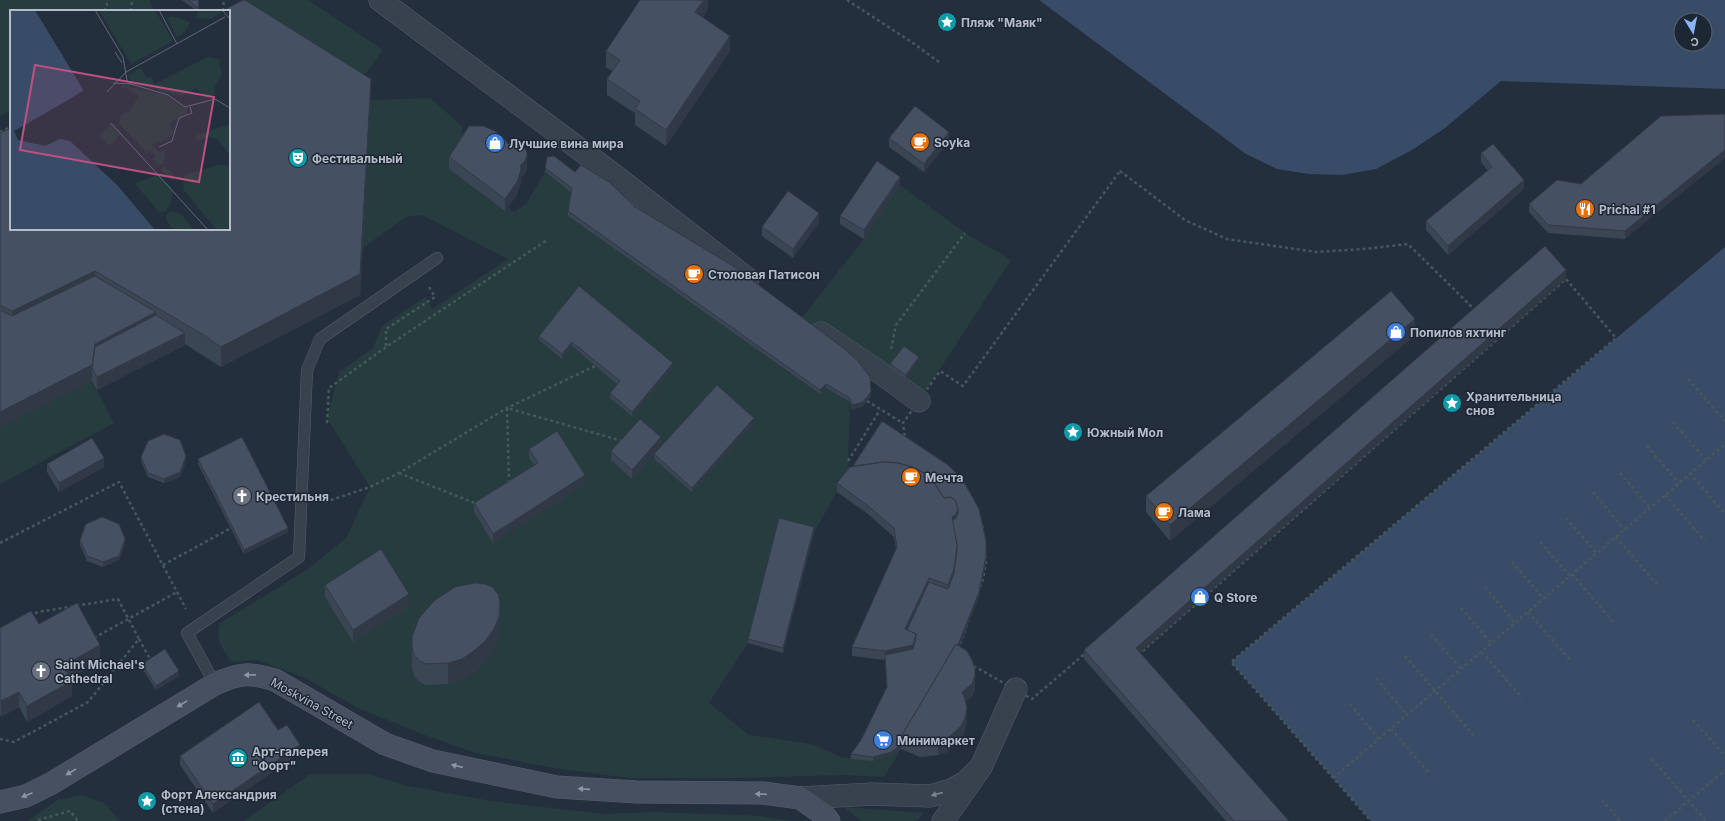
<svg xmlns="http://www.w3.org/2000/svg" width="1725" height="821" font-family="Inter,sans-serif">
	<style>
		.green { fill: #263c3f }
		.water { fill: #394c67; fill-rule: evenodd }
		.pier { fill: #242f3e }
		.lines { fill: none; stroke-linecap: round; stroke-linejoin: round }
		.lane-casing { stroke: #565f6c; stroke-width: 12 }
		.street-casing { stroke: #565f6c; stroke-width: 23 }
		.secondary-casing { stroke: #565f6c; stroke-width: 23 }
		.path { stroke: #44595c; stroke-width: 2.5; stroke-dasharray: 3 3; stroke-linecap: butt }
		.lane { stroke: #38414e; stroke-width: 11 }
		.street { stroke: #38414e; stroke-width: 22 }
		.secondary { stroke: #465061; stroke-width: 22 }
		.wall { fill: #3b4654 }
		.shaded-wall { fill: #303945 }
		.building { fill: #455162; stroke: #303945 }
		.oneway { fill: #8e96a5 }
		.oneway2 { fill: #7c8592 }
		.labels { text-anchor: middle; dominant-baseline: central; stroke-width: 3; stroke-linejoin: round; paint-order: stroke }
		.poi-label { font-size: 12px; font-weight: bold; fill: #b4bcc9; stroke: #1d2633; text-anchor: start }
		.street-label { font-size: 12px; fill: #b4bcc9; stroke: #1d2633 }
		.inset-road { fill: none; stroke: #5e6776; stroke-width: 1 }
		.view { fill: #bd5182; fill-opacity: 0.15; stroke: #bd5182; stroke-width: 2 }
		.inset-edge { fill: none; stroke: #b4bcc9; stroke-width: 2 }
	</style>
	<rect width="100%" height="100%" fill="#242f3e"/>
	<g class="green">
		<polygon points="0,0 150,0 153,11 11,11 11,110 0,116"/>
		<polygon points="245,0 308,0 383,50 354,89 244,20"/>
		<path d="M430 98 463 127 459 176 514 212 526 204 545 172 572 192 568 216 820 394 826 388 850 402 848 461 850 475 837 492 814 532 779 523 748 643 709 703 749 735 812 744 841 757 873 761 891 756 901 749 884 777 845 775 738 778H629L554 768 476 753 422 734 358 708 303 677 257 660 232 662C222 648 215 641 220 623L308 569 346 538 370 487 327 418 339 372 373 348 382 326 425 297 432 309 508 259 422 215 406 217 361 249 371 100Z"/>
		<polygon points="900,185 965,233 1011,260 919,401 800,320 864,239"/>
		<polygon points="92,381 114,423 0,484 0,427"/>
		<polygon points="310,774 367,774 408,786 491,801 604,814 654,812 761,816 793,821 244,821"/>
		<polygon points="82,795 104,803 120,821 28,821 57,800"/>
		<polygon points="844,807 924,813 916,821 861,821"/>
	</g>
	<g class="water">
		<path d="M1039 0H1725V89L1501 81 1445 128 1412 150 1376 169 1342 175 1309 174 1277 169 1246 154ZM1681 20H1705V44H1681Z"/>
		<polygon points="1725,247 1725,821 1371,821 1231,662"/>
	</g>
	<polygon class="pier" points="1615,336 1616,338 1231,662 1371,821 1368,821 1230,663 1230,661"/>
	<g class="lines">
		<g class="lane-casing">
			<polyline id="lane" points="215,684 187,633 299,557 307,370 320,339 437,258"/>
		</g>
		<g class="street-casing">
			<g id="street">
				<polyline points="380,0 614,175 748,279"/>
				<polyline points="821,333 882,374 919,401"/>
				<polyline points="800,798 872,794 930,796 951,790 966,782 981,767"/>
				<polyline points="943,821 981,767 1016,689"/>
			</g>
		</g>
		<g class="secondary-casing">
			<path id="secondary" d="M0 802 26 796 52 783 215 684C240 673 249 672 275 680L385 744 433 761 557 787 637 792 763 793 800 798 823 814 829 821"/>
		</g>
		<g class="path">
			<polyline points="847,0 913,43 939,62"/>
			<polyline points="104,11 107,5 106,0"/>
			<polyline points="131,11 132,0"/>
			<polyline points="223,11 224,0"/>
			<polyline points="0,132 11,127"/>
			<polygon points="1120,171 1185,220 1227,239 1316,252 1364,249 1408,244 1478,313 1322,450 1032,699 956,656 983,579 986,562 983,528 973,499 948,469 905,440 903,423 940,371 963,386"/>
			<polyline points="386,346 386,329 435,297 429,287"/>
			<polyline points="891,349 896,325 965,233"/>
			<polyline points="1688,379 1725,421"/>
			<polyline points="867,401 901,422"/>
			<polyline points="1673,422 1706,460"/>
			<polyline points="327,423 329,388 386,347 547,240"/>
			<polyline points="1647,446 1679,483"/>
			<polyline points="848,461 880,410"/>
			<polyline points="399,473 477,504"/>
			<polyline points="1620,473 1650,508"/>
			<polyline points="1690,473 1725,514"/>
			<polyline points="509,483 507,408 622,441"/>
			<polyline points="1593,492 1625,530"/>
			<polyline points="1665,495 1705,541"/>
			<polyline points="325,502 370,487 399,473 507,408 595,366"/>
			<polyline points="1566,518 1597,554"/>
			<polyline points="1616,537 1659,587"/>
			<polyline points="1540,542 1570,576"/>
			<polyline points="0,543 119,482 186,609"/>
			<polyline points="1512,562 1544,599"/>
			<polyline points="163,565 231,528"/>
			<polyline points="1572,574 1615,624"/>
			<polyline points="1485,587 1515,623"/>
			<polyline points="1461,608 1491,643"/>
			<polyline points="1528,612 1570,660"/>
			<polyline points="1431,634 1461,669"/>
			<polyline points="94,638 177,592"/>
			<polyline points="139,639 151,661"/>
			<polyline points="1482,652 1522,698"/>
			<polyline points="1138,655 1566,279 1616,338 1231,662 1371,821"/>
			<polyline points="1405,656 1474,736"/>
			<polyline points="1376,678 1407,715"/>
			<polyline points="1350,704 1379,739"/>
			<polyline points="1693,720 1725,756"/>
			<polyline points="1391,729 1429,773"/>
			<polyline points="0,739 14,742 88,702 139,639 118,599 38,612 32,615"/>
			<polyline points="1652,759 1706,821"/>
			<polyline points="1333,778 1725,444"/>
			<polyline points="1602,800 1620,821"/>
			<polyline points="38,820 70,811 78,821"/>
			<polyline points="1665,821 1725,770"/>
		</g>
		<use href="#lane" class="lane"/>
		<use href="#street" class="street"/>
		<use href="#secondary" class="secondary"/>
	</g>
	<g class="wall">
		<polygon points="182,0 199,0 199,11 197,11"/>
		<polygon points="708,0 708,9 703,17 730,51 666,146 635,125 635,113 607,95 607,79 612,71 606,67 606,51"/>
		<polygon points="371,100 360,295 221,367 202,355 185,344 185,345 97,390 92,381 0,427 0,133 11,229"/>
		<polygon points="1661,116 1625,239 1548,233 1529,212 1529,204 1581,184"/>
		<polygon points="889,138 949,141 924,172 889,147"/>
		<polygon points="508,144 527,170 524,175 521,177 521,182 517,195 505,211 449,169 449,157"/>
		<polygon points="1481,153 1524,189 1448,255 1426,230 1426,221 1488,171 1481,162"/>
		<polygon points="545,168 575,172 635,207 871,396 863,406 852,410 850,402 826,388 820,394 568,216 568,211 571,192 545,172"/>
		<polygon points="900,185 864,239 840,224 840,216"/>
		<polygon points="819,222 793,258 762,236 762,227"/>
		<polygon points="1566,279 1140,653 1289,821 1226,821 1084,659 1084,650"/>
		<polygon points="579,286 673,367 632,416 610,398 610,393 617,384 572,346 562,359 539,340 539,336"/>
		<polygon points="1415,335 1170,541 1146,512 1146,496"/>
		<polygon points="919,361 906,380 890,369 890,364"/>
		<polygon points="754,423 692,492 654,459 654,454"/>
		<polygon points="661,446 632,479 611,460 611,451"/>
		<polygon points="529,449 585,484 493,543 474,512 474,503 534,465 529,458"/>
		<polygon points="141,457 186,461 180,477 164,483 148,477 141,461"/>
		<polygon points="198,459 288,532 244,554 198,464"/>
		<polygon points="47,464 104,467 59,492 47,472"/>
		<polygon points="837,483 986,562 979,596 959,646 975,689 972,697 966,701 967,721 965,730 961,739 947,752 938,755 920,757 901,749 891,756 873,761 851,759 851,754 861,740 887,687 885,660 852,656 852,647 896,549 894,537 868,514 837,492"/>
		<polygon points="814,532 783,653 748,643 748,639"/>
		<polygon points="80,540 125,544 119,560 103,567 87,561 80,545"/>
		<polygon points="325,585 409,606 353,642 325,597"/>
		<polygon points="500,622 499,638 494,650 485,662 475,671 462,680 448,684 426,685 420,682 414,676 412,667 412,637"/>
		<polygon points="39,624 100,661 70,678 72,696 27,722 19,707 1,717 0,714 0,628"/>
		<polygon points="142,664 179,676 156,690 142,668"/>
		<polygon points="278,730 300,753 213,813 180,765 180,756"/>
	</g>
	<g class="shaded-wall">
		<polygon points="704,0 708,0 708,9 695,28 695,12"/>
		<polygon points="730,36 730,51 666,146 666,130"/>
		<polygon points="371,79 371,100 360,295 221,367 221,347"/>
		<polygon points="949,132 949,141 924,172 924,164"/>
		<polygon points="1725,150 1725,158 1625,239 1625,231"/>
		<polygon points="527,157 527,170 524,175 521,177 521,182 517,195 505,211 505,199 520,166"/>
		<polygon points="900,177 900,185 864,239 864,230"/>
		<polygon points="1524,180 1524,189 1448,255 1448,246"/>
		<polygon points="819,213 819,222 793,258 793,249"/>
		<polygon points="1566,270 1566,279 1136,656 1136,648"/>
		<polygon points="95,271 95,292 12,332 12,311"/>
		<polygon points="156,312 156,328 92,368 92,381 0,427 0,412 95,344"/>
		<polygon points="1415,319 1415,335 1170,541 1170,525"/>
		<polygon points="185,333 185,345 97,390 97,377"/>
		<polygon points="572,342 572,346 562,359 562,354"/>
		<polygon points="919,357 919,361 906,380 906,375"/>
		<polygon points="673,363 673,367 632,416 632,412"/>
		<polygon points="826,384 826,388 820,394 820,390"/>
		<polygon points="871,392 871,396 863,406 852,410 852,405"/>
		<polygon points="754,418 754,423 692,492 692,488"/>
		<polygon points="661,437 661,446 632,479 632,470"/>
		<polygon points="186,456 186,461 180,477 164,483 164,479"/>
		<polygon points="104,458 104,467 59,492 59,483"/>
		<polygon points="585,475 585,484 493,543 493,534"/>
		<polygon points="958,509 958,518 952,521 952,517"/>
		<polygon points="814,527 814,532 783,653 783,648"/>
		<polygon points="288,528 288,532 244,554 244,550"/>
		<polygon points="125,539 125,544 119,560 103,567 103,562"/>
		<polygon points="957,545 954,578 948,593 948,585"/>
		<polygon points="986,557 986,562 979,596 956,656 905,738"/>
		<polygon points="929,578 929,586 907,634 905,629"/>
		<polygon points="409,594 409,606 353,642 353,630"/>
		<polygon points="500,601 500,622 499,638 494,650 485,662 475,671 462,680 448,684 448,663"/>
		<polygon points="916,634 916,643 913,654 886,660 885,651"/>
		<polygon points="100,645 100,661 63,682 63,666"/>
		<polygon points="975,668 975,689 972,697 962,704 962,692"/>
		<polygon points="179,671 179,676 156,690 156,686"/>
		<polygon points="72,681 72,696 27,722 27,706"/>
		<polygon points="19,692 19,707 1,717 1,701"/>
		<polygon points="967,708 967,721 965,730 961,739 947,752 938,755 938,743"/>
		<polygon points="300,745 300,753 213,813 213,804"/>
		<polygon points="901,745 901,749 891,756 873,761 873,757"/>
	</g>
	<g class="building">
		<polygon points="188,0 199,0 198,8"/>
		<polygon points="243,0 245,0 371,79 360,274 221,347 202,334 95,271 12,311 0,305 0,133 11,128 11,229 229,229 229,11 222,11"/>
		<polygon points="640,0 704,0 695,12 730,36 666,130 635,109 640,101 607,79 620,60 606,51"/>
		<polygon points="915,106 949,132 924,164 889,138"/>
		<polygon points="1725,114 1725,150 1625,231 1548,225 1529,204 1557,180 1581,184 1661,116"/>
		<polygon points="469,126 483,126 495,131 503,137 508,144 517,143 522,145 527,152 527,157 524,162 520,166 521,170 517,182 505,199 449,157"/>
		<polygon points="1493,144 1524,180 1448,246 1426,221 1492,167 1481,153"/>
		<polygon points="554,156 575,172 581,165 609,182 635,207 733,266 842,347 858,361 870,377 871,392 863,402 852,405 850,398 826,384 820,390 568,211 572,188 545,168 547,157"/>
		<polygon points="877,161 900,177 864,230 840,216"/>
		<polygon points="788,191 819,213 793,249 762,227"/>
		<polygon points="1545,246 1566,270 1136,648 1289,821 1234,821 1084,650"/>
		<polygon points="95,276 156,312 95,344 92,365 0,412 0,310 12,316"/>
		<polygon points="579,286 673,363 632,412 610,393 620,381 572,342 562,354 539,336"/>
		<polygon points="1391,291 1415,319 1170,525 1146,496"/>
		<polygon points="156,315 185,333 97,377 92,368 95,347"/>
		<polygon points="904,346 919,357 906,375 890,364"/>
		<polygon points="717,385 754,418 692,488 654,454"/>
		<polygon points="640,419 661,437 632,470 611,451"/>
		<polygon points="882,421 948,465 963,480 979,509 986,541 986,557 979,592 958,645 956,644 901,737 901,745 891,752 873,757 851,754 861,740 887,687 885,655 913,649 916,638 916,634 907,630 929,582 948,589 954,573 957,550 957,545 952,521 956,518 958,514 958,509 955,500 950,497 944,498 933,481 924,473 912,467 898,463 884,462 853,466"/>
		<polygon points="557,431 585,475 493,534 474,503 538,463 529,449"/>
		<polygon points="164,434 180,440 186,456 180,472 164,479 148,473 141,457 148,441"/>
		<polygon points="242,437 288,528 244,550 198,459"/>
		<polygon points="92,438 104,458 59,483 47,464"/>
		<polygon points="884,462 898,463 912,467 924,473 933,481 944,498 950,497 955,500 958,509 956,514 952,517 957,545 954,569 948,585 929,578 905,629 916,634 913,645 885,651 852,647 897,547 894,528 868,506 837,483 850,467"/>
		<polygon points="102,517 119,524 125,539 119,556 103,562 87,556 80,540 86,524"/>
		<polygon points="779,518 814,527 783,648 748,639"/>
		<polygon points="381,549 409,594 353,630 325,585"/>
		<polygon points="475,583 485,584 492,587 498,594 500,601 499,617 494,629 485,641 475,650 462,659 448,663 426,664 420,661 414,655 412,646 412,637 419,618 435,600 455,587"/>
		<polygon points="77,603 100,645 63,666 72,681 27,706 19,692 1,701 0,699 0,628 31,611 39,624"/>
		<polygon points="956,644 967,651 972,660 975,668 975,676 972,684 962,692 965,699 967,708 965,718 961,726 947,739 938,743 920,744 901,737"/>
		<polygon points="165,649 179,671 156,686 142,664"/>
		<polygon points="259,702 278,730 287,725 300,745 213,804 180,756"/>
	</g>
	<defs><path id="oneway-solid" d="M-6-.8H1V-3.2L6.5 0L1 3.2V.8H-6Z"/></defs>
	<g class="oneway">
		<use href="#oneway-solid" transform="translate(250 675) rotate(179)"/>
		<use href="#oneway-solid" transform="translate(182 704) rotate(149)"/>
		<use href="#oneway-solid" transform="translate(457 766) rotate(-167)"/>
		<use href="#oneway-solid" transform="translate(71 772) rotate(149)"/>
		<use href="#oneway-solid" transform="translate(584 789) rotate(-176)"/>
		<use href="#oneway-solid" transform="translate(761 794) rotate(-177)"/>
		<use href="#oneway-solid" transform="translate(27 795) rotate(157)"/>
	</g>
	<use class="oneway2" href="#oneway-solid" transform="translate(937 794) rotate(165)"/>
	<defs>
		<g id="sight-disc" transform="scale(1)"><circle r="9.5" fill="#0f9aa8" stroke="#1d2633"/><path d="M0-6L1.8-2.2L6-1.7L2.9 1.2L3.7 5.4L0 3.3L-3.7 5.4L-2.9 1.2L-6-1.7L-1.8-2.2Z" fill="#fff"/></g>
		<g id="cafe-disc" transform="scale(1)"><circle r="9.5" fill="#e8710a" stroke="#1d2633"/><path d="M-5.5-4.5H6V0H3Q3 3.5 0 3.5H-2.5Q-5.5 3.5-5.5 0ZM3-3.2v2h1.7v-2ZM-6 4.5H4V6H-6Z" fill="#fff"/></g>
		<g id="shop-disc" transform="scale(1)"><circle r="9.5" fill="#3f7fe0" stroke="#1d2633"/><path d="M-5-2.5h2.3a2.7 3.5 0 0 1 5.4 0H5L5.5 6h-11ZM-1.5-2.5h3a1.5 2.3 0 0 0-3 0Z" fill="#fff"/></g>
		<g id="theatre-disc" transform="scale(1)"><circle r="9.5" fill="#0f9aa8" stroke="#1d2633"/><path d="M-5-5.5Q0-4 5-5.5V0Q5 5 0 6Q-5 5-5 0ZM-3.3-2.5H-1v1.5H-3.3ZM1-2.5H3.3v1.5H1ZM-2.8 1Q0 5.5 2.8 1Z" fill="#fff"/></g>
		<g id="restaurant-disc" transform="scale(1)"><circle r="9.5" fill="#e8710a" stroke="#1d2633"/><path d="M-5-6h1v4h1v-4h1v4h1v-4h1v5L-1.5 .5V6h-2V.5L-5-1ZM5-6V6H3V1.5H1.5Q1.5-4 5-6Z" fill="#fff"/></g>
		<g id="church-disc" transform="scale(1)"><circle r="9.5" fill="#6b7280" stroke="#1d2633"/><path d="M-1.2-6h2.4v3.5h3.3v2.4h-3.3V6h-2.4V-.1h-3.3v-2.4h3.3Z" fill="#fff"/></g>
		<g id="supermarket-disc" transform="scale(1)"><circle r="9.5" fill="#3f7fe0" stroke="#1d2633"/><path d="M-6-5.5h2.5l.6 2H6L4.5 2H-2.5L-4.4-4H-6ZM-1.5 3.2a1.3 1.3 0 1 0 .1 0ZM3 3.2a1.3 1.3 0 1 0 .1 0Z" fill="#fff"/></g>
		<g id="museum-disc" transform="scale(1)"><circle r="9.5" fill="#0f9aa8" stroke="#1d2633"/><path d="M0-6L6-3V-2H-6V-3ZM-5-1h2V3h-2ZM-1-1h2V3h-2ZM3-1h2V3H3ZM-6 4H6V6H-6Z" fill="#fff"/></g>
	</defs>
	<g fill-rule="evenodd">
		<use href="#sight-disc" x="947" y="22"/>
		<use href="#cafe-disc" x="920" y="142"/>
		<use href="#shop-disc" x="495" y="143"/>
		<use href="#theatre-disc" x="298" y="158"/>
		<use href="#restaurant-disc" x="1585" y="209"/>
		<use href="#cafe-disc" x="694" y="274"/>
		<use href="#shop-disc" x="1396" y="332"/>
		<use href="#sight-disc" x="1452" y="403"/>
		<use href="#sight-disc" x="1073" y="432"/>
		<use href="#cafe-disc" x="911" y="477"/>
		<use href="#church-disc" x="242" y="496"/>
		<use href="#cafe-disc" x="1164" y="512"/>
		<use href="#shop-disc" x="1200" y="597"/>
		<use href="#church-disc" x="41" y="671"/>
		<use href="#supermarket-disc" x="883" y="740"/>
		<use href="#museum-disc" x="238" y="758"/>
		<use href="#sight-disc" x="147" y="801"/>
	</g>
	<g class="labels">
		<g class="poi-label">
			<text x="961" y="22">Пляж "Маяк"</text>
			<text x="934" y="142">Soyka</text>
			<text x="509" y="143">Лучшие вина мира</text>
			<text x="312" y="158">Фестивальный</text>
			<text x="1599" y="209">Prichal #1</text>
			<text x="708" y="274">Столовая Патисон</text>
			<text x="1410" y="332">Попилов яхтинг</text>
			<text x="1466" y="396">Хранительница<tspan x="1466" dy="14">снов</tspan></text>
			<text x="1087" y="432">Южный Мол</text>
			<text x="925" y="477">Мечта</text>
			<text x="256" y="496">Крестильня</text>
			<text x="1178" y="512">Лама</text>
			<text x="1214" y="597">Q Store</text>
			<text x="55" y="664">Saint Michael's<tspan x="55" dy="14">Cathedral</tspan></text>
			<text x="897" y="740">Минимаркет</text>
			<text x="252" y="751">Арт-галерея<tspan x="252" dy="14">"Форт"</tspan></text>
			<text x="161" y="794">Форт Александрия<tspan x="161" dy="14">(стена)</tspan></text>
		</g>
		<g class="street-label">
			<text transform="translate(312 703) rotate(29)">Moskvina Street</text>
		</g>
	</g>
	<g transform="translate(10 10)">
		<rect width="220" height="220" fill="#242f3e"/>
		<path d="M89 0H145L163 31 121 54ZM188 0H209L211 3 200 9 186 8ZM162 6 180 12 175 22 167 27 157 8ZM198 47 209 49 212 64 205 76V84L198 88 186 79 171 86 122 72 119 68 118 65 131 58 137 68 140 66 145 74ZM112 75 154 85 177 99 178 103 163 110 160 114 163 122 161 127 142 135 150 142 156 139 153 155 147 154 144 150 145 145 140 140 136 144 134 139 109 114 110 107 115 102 118 103 129 86 116 78H110ZM101 113 112 124 99 136 89 126ZM220 114V145L207 129 199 127 187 131 185 126ZM211 154 220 157V220H207L173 179 174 165ZM154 156 164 165 163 171 151 160ZM149 165 163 180 160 195 156 201 150 203 126 175 127 172ZM161 201 171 204 184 220H164L156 210 157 204Z" fill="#263c3f"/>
		<path d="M0 0H25L74 81 4 121 8 130 35 136 50 129 60 131 108 176 145 220H0Z" fill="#394c67"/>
		<path d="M27 0 76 80 29 109 74 80 25 0Z" fill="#242f3e"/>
		<path class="inset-road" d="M85 0 113 47 117 70 121 74 158 85 175 97 205 89 220 98M149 0 167 34M212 0 220 9M105 42 112 53M103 73 121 74M97 82 116 62 215 7M101 113 198 220M149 137 162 131 169 108 182 103 180 97"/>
		<path class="view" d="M25 55 204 87 189 172 10 140Z"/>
		<rect width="220" height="220" class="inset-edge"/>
	</g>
	<g transform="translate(1693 32) rotate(170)"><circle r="19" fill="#1d2633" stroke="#59626f"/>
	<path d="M0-3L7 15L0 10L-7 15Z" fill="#8ab4f8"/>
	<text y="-6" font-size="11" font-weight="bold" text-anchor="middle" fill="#b4bcc9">С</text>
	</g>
</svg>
